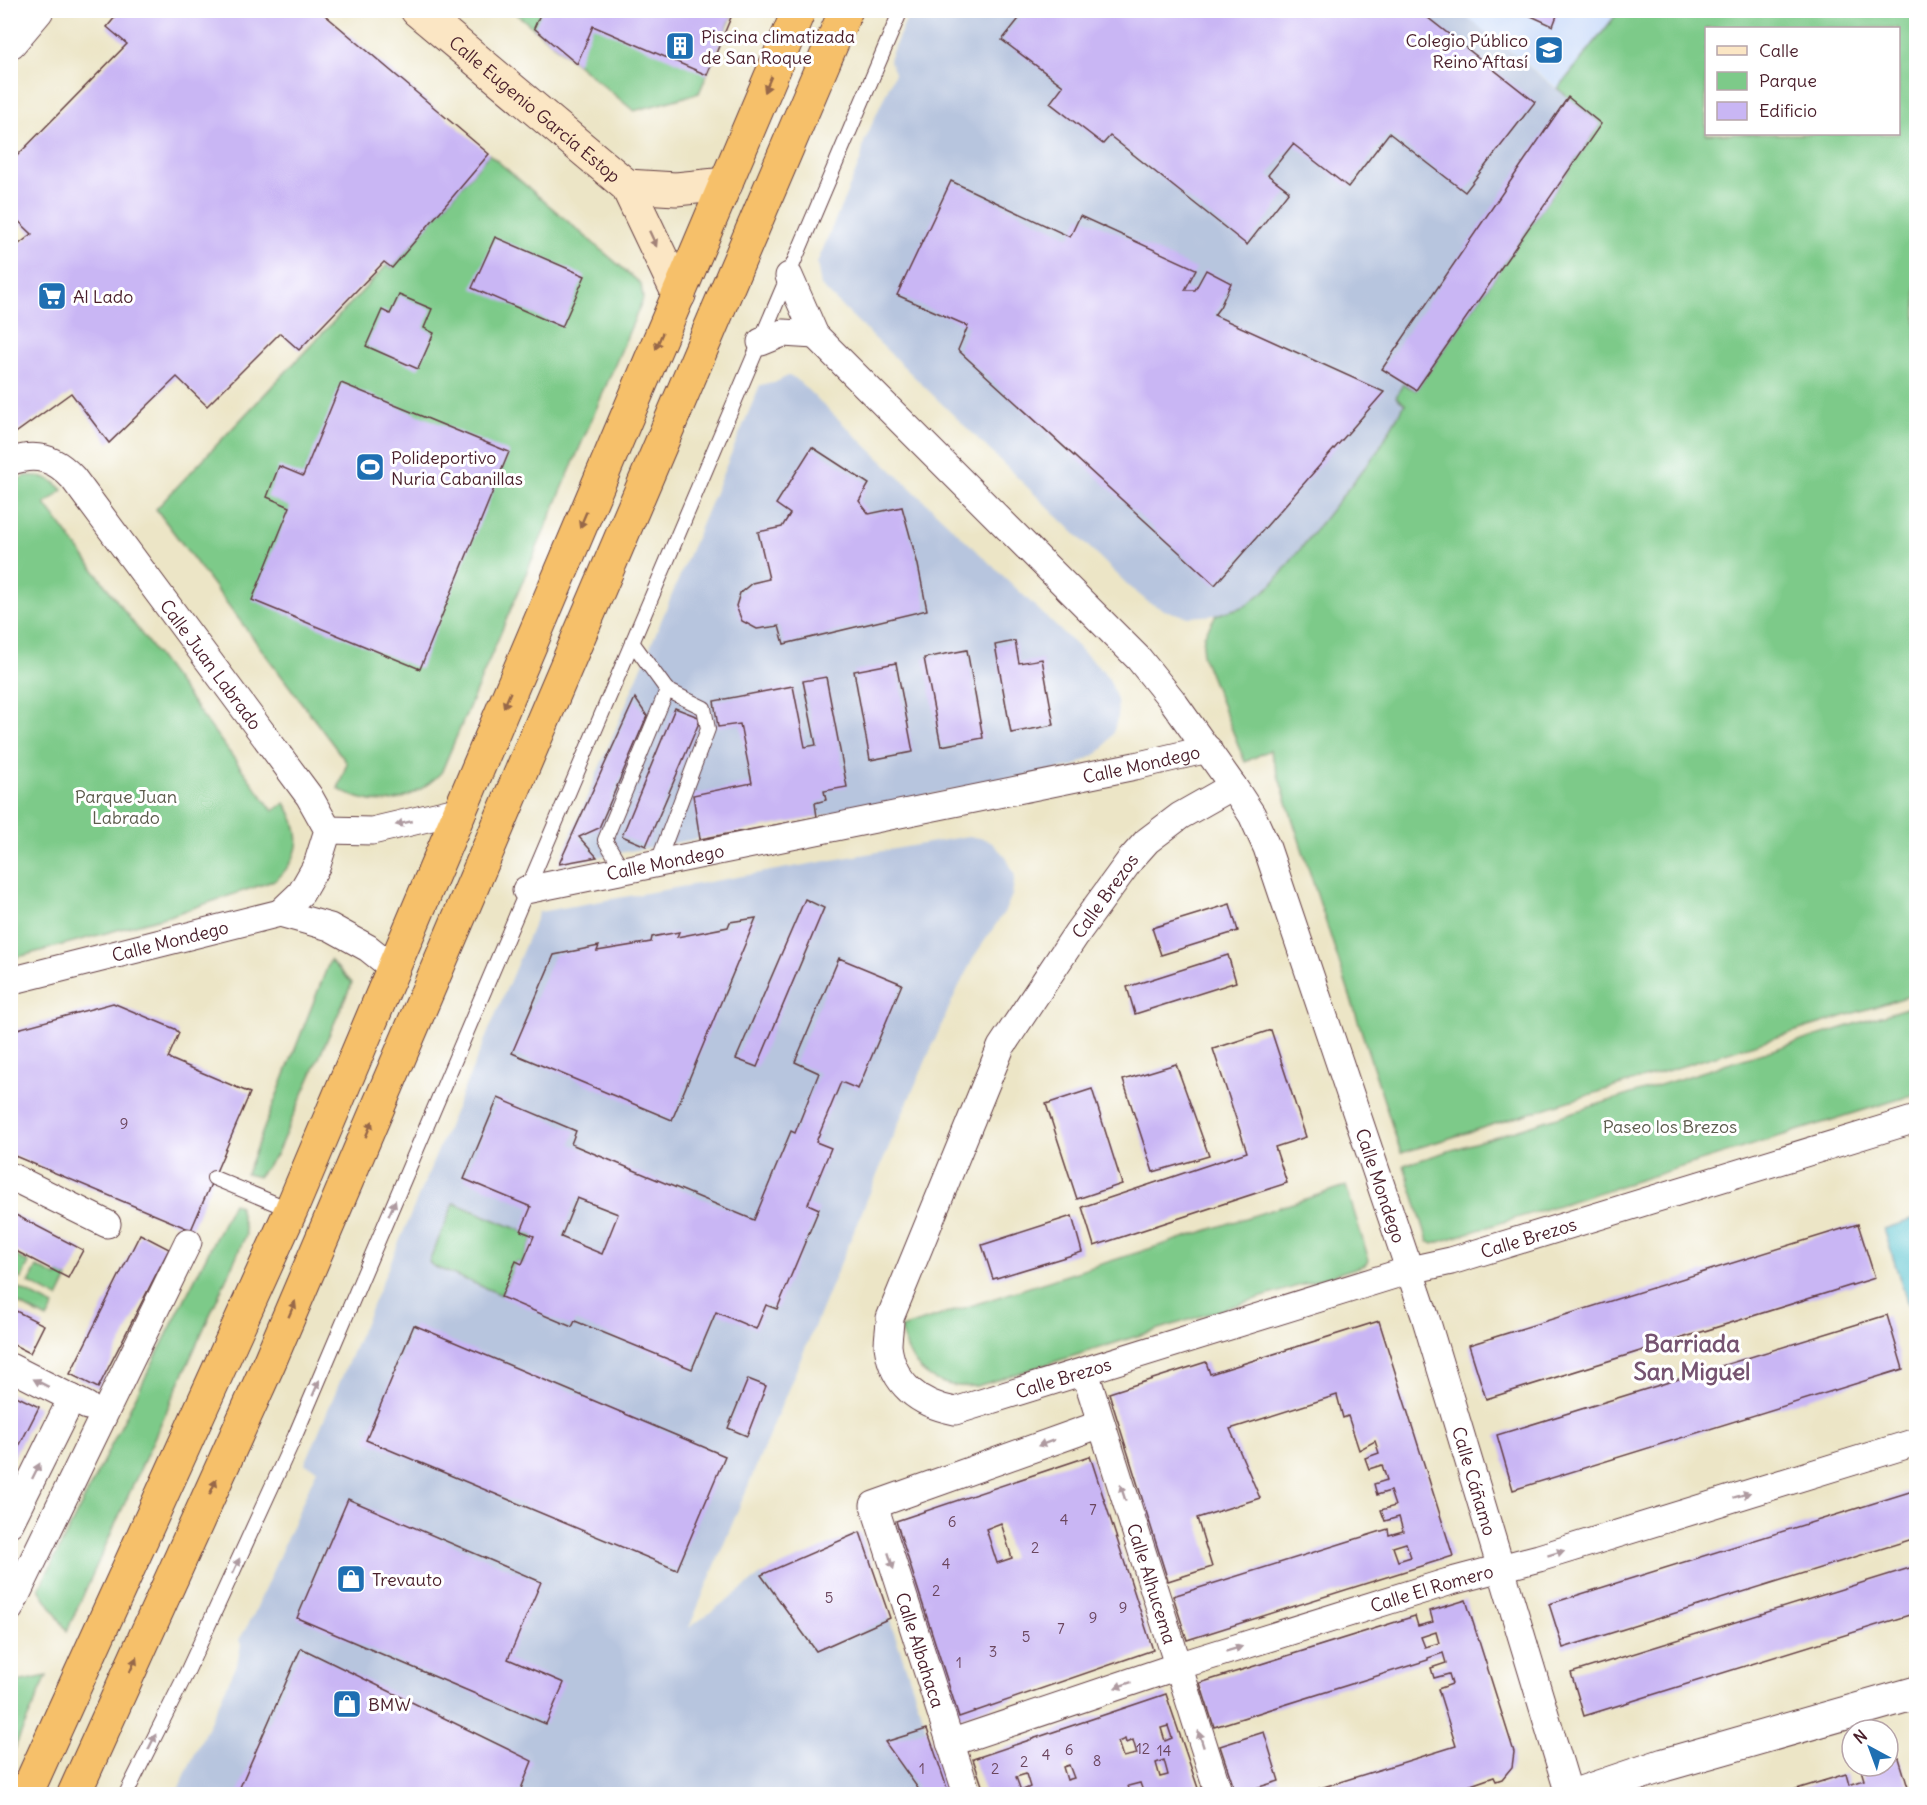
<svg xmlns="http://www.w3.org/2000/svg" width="1927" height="1805" font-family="Delius,sans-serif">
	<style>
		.built { fill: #cadcf9 }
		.industrial { fill: #b7c5de }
		.green { fill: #7dca89; stroke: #64745a; stroke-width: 1.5; fill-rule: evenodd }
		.water { fill: #57c3cf; stroke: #50717d; stroke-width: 1.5 }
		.building { fill: #c9b6f4; fill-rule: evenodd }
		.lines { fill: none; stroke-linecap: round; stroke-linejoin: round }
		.service-casing { stroke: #623d42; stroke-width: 16 }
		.minor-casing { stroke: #623d42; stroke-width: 29 }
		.tertiary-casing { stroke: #623d42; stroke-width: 35 }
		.secondary-casing { stroke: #623d42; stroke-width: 35 }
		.trunk-casing { stroke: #623d42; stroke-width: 35 }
		.service { stroke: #fff; stroke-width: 14 }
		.minor { stroke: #fff; stroke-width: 27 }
		.tertiary { stroke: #fff; stroke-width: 33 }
		.secondary { stroke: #fbe6c4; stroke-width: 33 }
		.trunk { stroke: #f6c06b; stroke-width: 33 }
		.oneway { fill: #976748 }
		.oneway2 { fill: #a28278 }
		.oneway3 { fill: #ae9aa0 }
		.labels { text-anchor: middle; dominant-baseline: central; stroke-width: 6; stroke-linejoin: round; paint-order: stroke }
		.number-label { font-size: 15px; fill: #6a455d }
		.poi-label { font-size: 18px; fill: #4a1f2b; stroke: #fff; text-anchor: start }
		.street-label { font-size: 18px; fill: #4a1f2b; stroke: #fff }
		.park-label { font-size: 18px; fill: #5c5b4c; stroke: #fff }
		.district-label { font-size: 24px; font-weight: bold; fill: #765471; stroke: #fff }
	</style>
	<rect width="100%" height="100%" fill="#fff"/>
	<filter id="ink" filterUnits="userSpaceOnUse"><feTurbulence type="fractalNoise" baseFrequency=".0167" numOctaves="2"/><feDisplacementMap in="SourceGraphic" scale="12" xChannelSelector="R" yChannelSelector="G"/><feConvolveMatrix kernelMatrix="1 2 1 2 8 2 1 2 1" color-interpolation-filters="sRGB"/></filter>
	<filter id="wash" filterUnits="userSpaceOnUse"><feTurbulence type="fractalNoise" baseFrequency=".008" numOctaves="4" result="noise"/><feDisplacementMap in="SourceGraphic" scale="24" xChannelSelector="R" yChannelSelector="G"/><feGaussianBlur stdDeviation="1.35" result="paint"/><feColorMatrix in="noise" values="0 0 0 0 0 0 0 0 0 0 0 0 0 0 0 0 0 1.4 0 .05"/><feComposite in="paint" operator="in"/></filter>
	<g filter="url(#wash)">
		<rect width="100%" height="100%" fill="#ece5c6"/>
		<polygon class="built" points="1459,11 1620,11 1558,89"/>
		<g class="industrial">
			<polygon points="910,11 1459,11 1601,124 1416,390 1403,384 1405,404 1377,452 1272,585 1245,606 1234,611 1216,615 1188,617 1164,610 1148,602 1130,587 821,286 817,263 861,159 864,142 895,73 889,59"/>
			<polygon points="788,376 795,378 1103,671 1110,681 1117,700 1118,716 1113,733 1103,749 1095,755 1072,767 817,817 559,864 760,385 774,383"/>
			<polygon points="968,836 985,839 992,843 1006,857 1015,876 1012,895 1005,911 975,955 956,992 905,1108 689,1628 761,1575 860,1532 949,1794 176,1794 237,1664 241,1645 239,1640 253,1616 317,1469 305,1464 539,912"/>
		</g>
		<g class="green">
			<path d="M1620 10 1916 11V994L1401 1153 1270 750 1245 762 1202 655 1204 636 1216 615 1245 606 1272 585 1377 452 1405 404 1396 397 1403 384 1416 390 1601 124 1558 89ZM1706 28H1898V134H1706Z"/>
			<polygon points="513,11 734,11 699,93 634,111"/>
			<path d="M489 154 641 284 643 299 441 773C408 804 378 811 338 789L347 763 156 509 387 265 392 268Z"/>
			<path d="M25 476C41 475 52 478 63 490L45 504 273 811 285 803C304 833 302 856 276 880L172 915 11 959 10 484Z"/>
			<polygon points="330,960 352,983 276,1155 258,1177 246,1174"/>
			<polygon points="1916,1005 1916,1094 1433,1244 1428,1241 1404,1165"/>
			<path d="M1346 1186 1369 1260 1365 1265 977 1386C934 1390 909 1369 901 1328Z"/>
			<polygon points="233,1203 239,1206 246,1235 67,1631 39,1589"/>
			<polygon points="454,1203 534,1236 522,1264 516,1261 502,1295 433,1266 429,1262"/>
			<polygon points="11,1253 29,1263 21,1279 11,1274"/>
			<polygon points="37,1267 57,1277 59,1273 68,1278 58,1298 29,1283"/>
			<polygon points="10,1284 54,1306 47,1319 11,1300"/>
			<polygon points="47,1676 11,1756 11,1683"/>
		</g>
		<polygon class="water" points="1914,1219 1916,1227 1916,1303 1908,1305 1884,1229"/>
		<g id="blocks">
			<g class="building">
				<polygon points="121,10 319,10 489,154 392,268 384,262 299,350 280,333 207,406 177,377 109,443 71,393 10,437 10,251 32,234 10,213 10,163 127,44 107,27"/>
				<polygon points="542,10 734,10 707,75 593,26 577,64 534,28"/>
				<polygon points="1026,10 1418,10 1535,102 1465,192 1389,133 1348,187 1293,144 1268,175 1289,191 1247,245 1110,136 1103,144 1050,103 1063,86 1002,40"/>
				<polygon points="1518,10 1559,10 1553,26"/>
				<polygon points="1568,97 1601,124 1416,390 1382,369"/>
				<polygon points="951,181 1070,237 1080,216 1196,269 1185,290 1195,290 1206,270 1231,283 1220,307 1214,315 1384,392 1215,585 958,350 968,326 897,295"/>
				<polygon points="495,237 585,276 562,327 472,288"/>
				<polygon points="399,295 432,309 424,328 434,333 418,369 366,346 382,310 390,314"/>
				<polygon points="341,383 509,452 420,669 252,600 290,507 267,497 279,466 303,476"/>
				<polygon points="812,447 869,484 859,501 869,514 902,507 918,565 927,610 784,644 779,626 757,629 742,621 736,606 740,593 752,583 769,579 758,532 782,527 790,514 776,504"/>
				<polygon points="1015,641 1019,663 1042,659 1054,725 1011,733 995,645"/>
				<polygon points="967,650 983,738 941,746 924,658"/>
				<polygon points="896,663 913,752 870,760 854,671"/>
				<polygon points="826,677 847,787 824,791 826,800 815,803 817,817 700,839 693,795 752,783 740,724 718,727 714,701 793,686 805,747 816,745 803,681"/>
				<polygon points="635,698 647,716 599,828 579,837 597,857 559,864"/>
				<polygon points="675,708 701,718 646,846 622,836"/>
				<polygon points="805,899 824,908 757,1067 736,1059"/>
				<polygon points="1230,904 1238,931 1161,955 1152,928"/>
				<polygon points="756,918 672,1120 512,1053 554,955 599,946 597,951 651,942 652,937 679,932 677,937 728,927 730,922"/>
				<polygon points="1228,955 1236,982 1135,1014 1127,987"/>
				<path d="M839 958 902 984 858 1089 841 1082 816 1142 831 1148 808 1204 819 1209 777 1309 766 1305 756 1329 716 1312 692 1369 575 1321 572 1327 501 1297 516 1261 522 1264 534 1236 521 1231 531 1207 464 1179 498 1098 576 1131 571 1144 754 1220 791 1131 795 1133 819 1073 795 1062ZM577 1198 618 1214 602 1254 561 1237Z"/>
				<polygon points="113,1003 175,1029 179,1033 168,1058 250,1093 191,1230 10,1154 10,1031"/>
				<polygon points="1271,1030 1306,1137 1275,1147 1287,1183 1094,1246 1082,1207 1247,1152 1213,1049"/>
				<polygon points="1176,1064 1209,1156 1153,1172 1123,1080"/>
				<polygon points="1092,1089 1122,1184 1077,1199 1046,1104"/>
				<polygon points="10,1212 83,1250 68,1278 10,1248"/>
				<polygon points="1072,1216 1082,1252 993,1279 982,1245"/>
				<polygon points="1858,1224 1875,1278 1486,1399 1469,1345"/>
				<polygon points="140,1234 169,1249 98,1388 70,1374"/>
				<polygon points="10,1308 44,1325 30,1353 10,1343"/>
				<polygon points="1887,1315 1903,1369 1513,1490 1497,1435"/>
				<path d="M1379 1321 1453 1556 1187 1640 1173 1596 1388 1529 1389 1535 1403 1531 1399 1517 1385 1521 1381 1510 1395 1506 1390 1491 1377 1495 1374 1484 1387 1480 1382 1465 1369 1469 1365 1458 1379 1453 1375 1441 1359 1450 1348 1416 1343 1418 1337 1395 1230 1429 1260 1498 1197 1518 1212 1567 1168 1581 1109 1393 1206 1362 1210 1374ZM1406 1543 1411 1557 1398 1561 1393 1547Z"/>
				<polygon points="414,1325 725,1456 677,1570 366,1440"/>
				<polygon points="748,1379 766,1386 747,1436 728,1428"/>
				<polygon points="10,1393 39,1407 10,1464"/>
				<path d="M1090 1456 1153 1650 959 1717 896 1521ZM1001 1523 1012 1558 997 1563 986 1529Z"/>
				<polygon points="1916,1490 1916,1538 1563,1648 1549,1604"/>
				<polygon points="348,1499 541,1582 508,1659 564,1683 546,1724 297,1618"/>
				<polygon points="860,1532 890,1618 816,1651 761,1575"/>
				<polygon points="1916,1566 1916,1613 1584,1716 1571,1673"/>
				<path d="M1466 1600 1514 1752 1512 1767 1502 1779 1496 1781 1494 1777 1468 1786 1470 1790 1454 1794H1301L1456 1746 1438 1689 1452 1684 1449 1674 1434 1678 1431 1668 1446 1663 1443 1653 1428 1658V1660L1214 1727 1200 1683 1415 1616 1418 1626 1433 1622 1430 1611ZM1436 1632 1439 1643 1425 1647 1421 1637Z"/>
				<polygon points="301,1648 532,1761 519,1794 237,1794"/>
				<path d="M1166 1694 1200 1794H1162L1161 1791 1144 1794 1140 1783 1128 1786 1131 1794H985L973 1759ZM1168 1726 1172 1738 1165 1741 1161 1728ZM1125 1739 1126 1743 1133 1740 1137 1754 1123 1757 1118 1742ZM1164 1760 1168 1775 1160 1777 1156 1763ZM1069 1765 1074 1778 1067 1780 1063 1767ZM1026 1774 1030 1787 1021 1791 1016 1777Z"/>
				<polygon points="927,1729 949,1794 922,1794 885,1742"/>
				<polygon points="1264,1732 1279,1781 1236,1794 1220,1746"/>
				<polygon points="1899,1758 1910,1794 1866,1794 1865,1791 1856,1794 1780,1794 1846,1774 1849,1785 1864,1780 1861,1770 1872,1766 1888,1766 1888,1761"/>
			</g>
		</g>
	</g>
	<g filter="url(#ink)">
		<use href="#blocks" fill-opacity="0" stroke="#623d42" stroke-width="1.5"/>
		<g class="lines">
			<g class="service-casing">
				<g id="service">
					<polyline points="657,864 708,729 704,708 667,690"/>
					<polyline points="623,870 605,840 667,690 632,642"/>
					<polyline points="214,1178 291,1210"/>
					<polyline points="126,1794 187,1672 295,1436 901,10"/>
				</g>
			</g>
			<g class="minor-casing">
				<g id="minor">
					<path id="s1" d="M789 276 815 335 1139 659 1172 700 1233 786 1252 815 1267 848 1425 1316 1569 1794"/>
					<polyline points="761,342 783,333 815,335"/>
					<path id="s2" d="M10 462C35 452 55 458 73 478L309 796 328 830 317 865 301 893 280 913"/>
					<path id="s3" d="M1233 786 1180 816 1147 841 1131 859 1077 933 1001 1047 890 1318C890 1327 888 1337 888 1346 893 1385 919 1404 955 1411L1410 1270 1451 1261 1916 1119"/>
					<polyline points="328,830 372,831 461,810"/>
					<path id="s4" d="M526 890 1135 766 1208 749"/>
					<path id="s5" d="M10 981 280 913 330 927 368 948 393 968"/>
					<polyline points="10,1176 107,1224"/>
					<polyline points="10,1367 87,1406"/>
					<path id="s6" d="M1085 1372 1219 1794"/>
					<polyline points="10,1523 72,1398"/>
					<polyline points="10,1608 188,1242"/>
					<path id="s7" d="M950 1743 1178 1666 1448 1582 1539 1558 1916 1442"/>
					<polyline points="967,1794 874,1505 1101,1424"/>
				</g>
			</g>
			<g class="tertiary-casing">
				<g id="tertiary">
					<polyline points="10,42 37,10"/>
					<polyline points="1578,1794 1664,1765 1916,1693"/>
				</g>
			</g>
			<g class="secondary-casing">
				<g id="secondary">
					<path id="s8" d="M417 10 627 186 679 295"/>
					<polyline points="627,186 676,189 726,184"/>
				</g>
			</g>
			<g class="trunk-casing">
				<g id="trunk">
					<polyline points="26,1794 291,1210 799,10"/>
					<polyline points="74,1794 269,1363 846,10"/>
				</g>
			</g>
			<use href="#service" class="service"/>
			<use href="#minor" class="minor"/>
			<use href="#tertiary" class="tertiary"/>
			<use href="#secondary" class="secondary"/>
			<use href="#trunk" class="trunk"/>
		</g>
		<defs><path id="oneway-solid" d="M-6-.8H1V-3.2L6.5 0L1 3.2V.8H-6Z" transform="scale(1.5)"/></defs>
		<g class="oneway">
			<use href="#oneway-solid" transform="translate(768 84) rotate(113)"/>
			<use href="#oneway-solid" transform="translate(659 341) rotate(113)"/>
			<use href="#oneway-solid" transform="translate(583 520) rotate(113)"/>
			<use href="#oneway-solid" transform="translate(507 700) rotate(113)"/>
			<use href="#oneway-solid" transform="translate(369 1129) rotate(-67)"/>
			<use href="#oneway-solid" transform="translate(292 1309) rotate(-67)"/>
			<use href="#oneway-solid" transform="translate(213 1487) rotate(-66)"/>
			<use href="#oneway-solid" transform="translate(133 1665) rotate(-66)"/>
		</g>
		<use class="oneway2" href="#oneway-solid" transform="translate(653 239) rotate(65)"/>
		<g class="oneway3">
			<use href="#oneway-solid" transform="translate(404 823) rotate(167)"/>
			<use href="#oneway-solid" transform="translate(392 1208) rotate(-67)"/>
			<use href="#oneway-solid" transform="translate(41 1383) rotate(-153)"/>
			<use href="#oneway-solid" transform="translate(316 1388) rotate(-67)"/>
			<use href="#oneway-solid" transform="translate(1046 1443) rotate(160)"/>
			<use href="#oneway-solid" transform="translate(36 1471) rotate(-64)"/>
			<use href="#oneway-solid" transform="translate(1123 1493) rotate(-108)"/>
			<use href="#oneway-solid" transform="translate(1742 1495) rotate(-17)"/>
			<use href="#oneway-solid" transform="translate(1556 1553) rotate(-17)"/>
			<use href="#oneway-solid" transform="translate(891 1561) rotate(72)"/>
			<use href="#oneway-solid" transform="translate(236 1566) rotate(-65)"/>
			<use href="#oneway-solid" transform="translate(1234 1649) rotate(-17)"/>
			<use href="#oneway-solid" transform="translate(1123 1685) rotate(161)"/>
			<use href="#oneway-solid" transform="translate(1201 1739) rotate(-108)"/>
			<use href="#oneway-solid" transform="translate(152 1742) rotate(-64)"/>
		</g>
	</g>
	<defs>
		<g id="building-square" transform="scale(1.5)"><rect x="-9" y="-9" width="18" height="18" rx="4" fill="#1f6fb2" stroke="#fff"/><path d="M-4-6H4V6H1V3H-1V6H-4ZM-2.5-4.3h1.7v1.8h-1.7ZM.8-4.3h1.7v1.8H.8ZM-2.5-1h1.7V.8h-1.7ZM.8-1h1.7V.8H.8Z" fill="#fff"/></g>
		<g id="school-square" transform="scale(1.5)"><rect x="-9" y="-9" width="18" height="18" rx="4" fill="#1f6fb2" stroke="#fff"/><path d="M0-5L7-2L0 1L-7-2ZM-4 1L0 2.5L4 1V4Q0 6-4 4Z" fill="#fff"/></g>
		<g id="supermarket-square" transform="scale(1.5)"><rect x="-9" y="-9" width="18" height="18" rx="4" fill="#1f6fb2" stroke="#fff"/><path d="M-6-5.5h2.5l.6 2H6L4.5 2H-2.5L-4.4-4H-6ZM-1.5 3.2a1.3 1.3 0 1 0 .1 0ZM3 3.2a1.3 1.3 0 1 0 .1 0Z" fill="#fff"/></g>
		<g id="stadium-square" transform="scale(1.5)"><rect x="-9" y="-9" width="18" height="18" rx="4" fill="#1f6fb2" stroke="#fff"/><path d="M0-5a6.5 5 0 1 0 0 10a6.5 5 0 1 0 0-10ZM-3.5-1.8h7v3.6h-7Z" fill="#fff"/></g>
		<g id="shop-square" transform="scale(1.5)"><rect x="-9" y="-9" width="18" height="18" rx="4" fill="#1f6fb2" stroke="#fff"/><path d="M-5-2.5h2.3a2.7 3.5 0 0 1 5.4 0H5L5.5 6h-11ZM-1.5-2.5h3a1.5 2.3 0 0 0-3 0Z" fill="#fff"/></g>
	</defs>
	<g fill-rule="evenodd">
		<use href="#building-square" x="680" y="46"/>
		<use href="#school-square" x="1549" y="50"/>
		<use href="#supermarket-square" x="52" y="296"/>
		<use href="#stadium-square" x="370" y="467"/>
		<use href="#shop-square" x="351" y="1579"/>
		<use href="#shop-square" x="347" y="1704"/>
	</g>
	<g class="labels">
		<g class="number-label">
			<text x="124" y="1123">9</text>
			<text x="1093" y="1509">7</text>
			<text x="1064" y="1519">4</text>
			<text x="952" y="1521">6</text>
			<text x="1035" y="1547">2</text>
			<text x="946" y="1563">4</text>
			<text x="936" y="1590">2</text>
			<text x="829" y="1597">5</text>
			<text x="1123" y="1607">9</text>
			<text x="1093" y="1617">9</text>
			<text x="1061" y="1628">7</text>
			<text x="1026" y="1636">5</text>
			<text x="993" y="1651">3</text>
			<text x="959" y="1662">1</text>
			<text x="1143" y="1748">12</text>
			<text x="1069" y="1749">6</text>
			<text x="1164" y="1750">14</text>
			<text x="1046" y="1754">4</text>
			<text x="1097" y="1760">8</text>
			<text x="1024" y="1761">2</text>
			<text x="922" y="1768">1</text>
			<text x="995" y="1768">2</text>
		</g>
		<g class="poi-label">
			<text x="701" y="36">Piscina climatizada<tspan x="701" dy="21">de San Roque</tspan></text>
			<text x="1528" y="40" text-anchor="end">Colegio Público<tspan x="1528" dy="21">Reino Aftasí</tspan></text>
			<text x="73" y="296">Al Lado</text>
			<text x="391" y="457">Polideportivo<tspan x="391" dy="21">Nuria Cabanillas</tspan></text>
			<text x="372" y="1579">Trevauto</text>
			<text x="368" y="1704">BMW</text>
		</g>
		<g class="street-label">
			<text stroke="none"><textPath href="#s8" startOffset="154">Calle Eugenio García Estop</textPath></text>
			<text stroke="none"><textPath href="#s2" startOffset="302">Calle Juan Labrado</textPath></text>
			<text stroke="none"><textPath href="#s4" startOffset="628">Calle Mondego</textPath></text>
			<text stroke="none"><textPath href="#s4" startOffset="142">Calle Mondego</textPath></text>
			<text transform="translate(1105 896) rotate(-54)">Calle Brezos</text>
			<text stroke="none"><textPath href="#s5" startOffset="165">Calle Mondego</textPath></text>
			<text stroke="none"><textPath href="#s1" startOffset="1108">Calle Mondego</textPath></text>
			<text stroke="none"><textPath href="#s3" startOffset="1376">Calle Brezos</textPath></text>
			<text stroke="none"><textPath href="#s3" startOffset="890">Calle Brezos</textPath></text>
			<text stroke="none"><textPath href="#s1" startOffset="1418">Calle Cáñamo</textPath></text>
			<text stroke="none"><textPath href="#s6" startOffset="222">Calle Alhucema</textPath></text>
			<text stroke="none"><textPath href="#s7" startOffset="506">Calle El Romero</textPath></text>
			<text transform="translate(920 1650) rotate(72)">Calle Albahaca</text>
		</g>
		<g class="park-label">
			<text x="126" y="796">Parque Juan<tspan x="126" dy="21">Labrado</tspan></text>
			<text x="1670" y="1126">Paseo los Brezos</text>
		</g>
		<g class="district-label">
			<text x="1692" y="1343">Barriada<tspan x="1692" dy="28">San Miguel</tspan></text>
		</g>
	</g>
	<rect width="1927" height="1805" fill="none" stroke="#fff" stroke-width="36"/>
	<rect x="1705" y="27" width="195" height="108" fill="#ffffff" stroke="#b7a5aa" stroke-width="1.5"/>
	<rect x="1717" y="46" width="30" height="9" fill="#fbe6c4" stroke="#b7a5aa" stroke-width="1.5"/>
	<text x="1759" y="57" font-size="18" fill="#4a1f2b">Calle</text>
	<rect x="1717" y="72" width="30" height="18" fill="#7dca89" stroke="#b7a5aa" stroke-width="1.5"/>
	<text x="1759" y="87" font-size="18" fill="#4a1f2b">Parque</text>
	<rect x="1717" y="102" width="30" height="18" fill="#c9b6f4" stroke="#b7a5aa" stroke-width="1.5"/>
	<text x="1759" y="117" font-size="18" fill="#4a1f2b">Edificio</text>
	<g transform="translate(1870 1748) rotate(319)"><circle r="28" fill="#ffffff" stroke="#b7a5aa" stroke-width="1.5"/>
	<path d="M0-4.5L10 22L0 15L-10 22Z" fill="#1f6fb2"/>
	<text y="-9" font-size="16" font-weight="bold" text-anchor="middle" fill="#4a1f2b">N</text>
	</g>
</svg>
